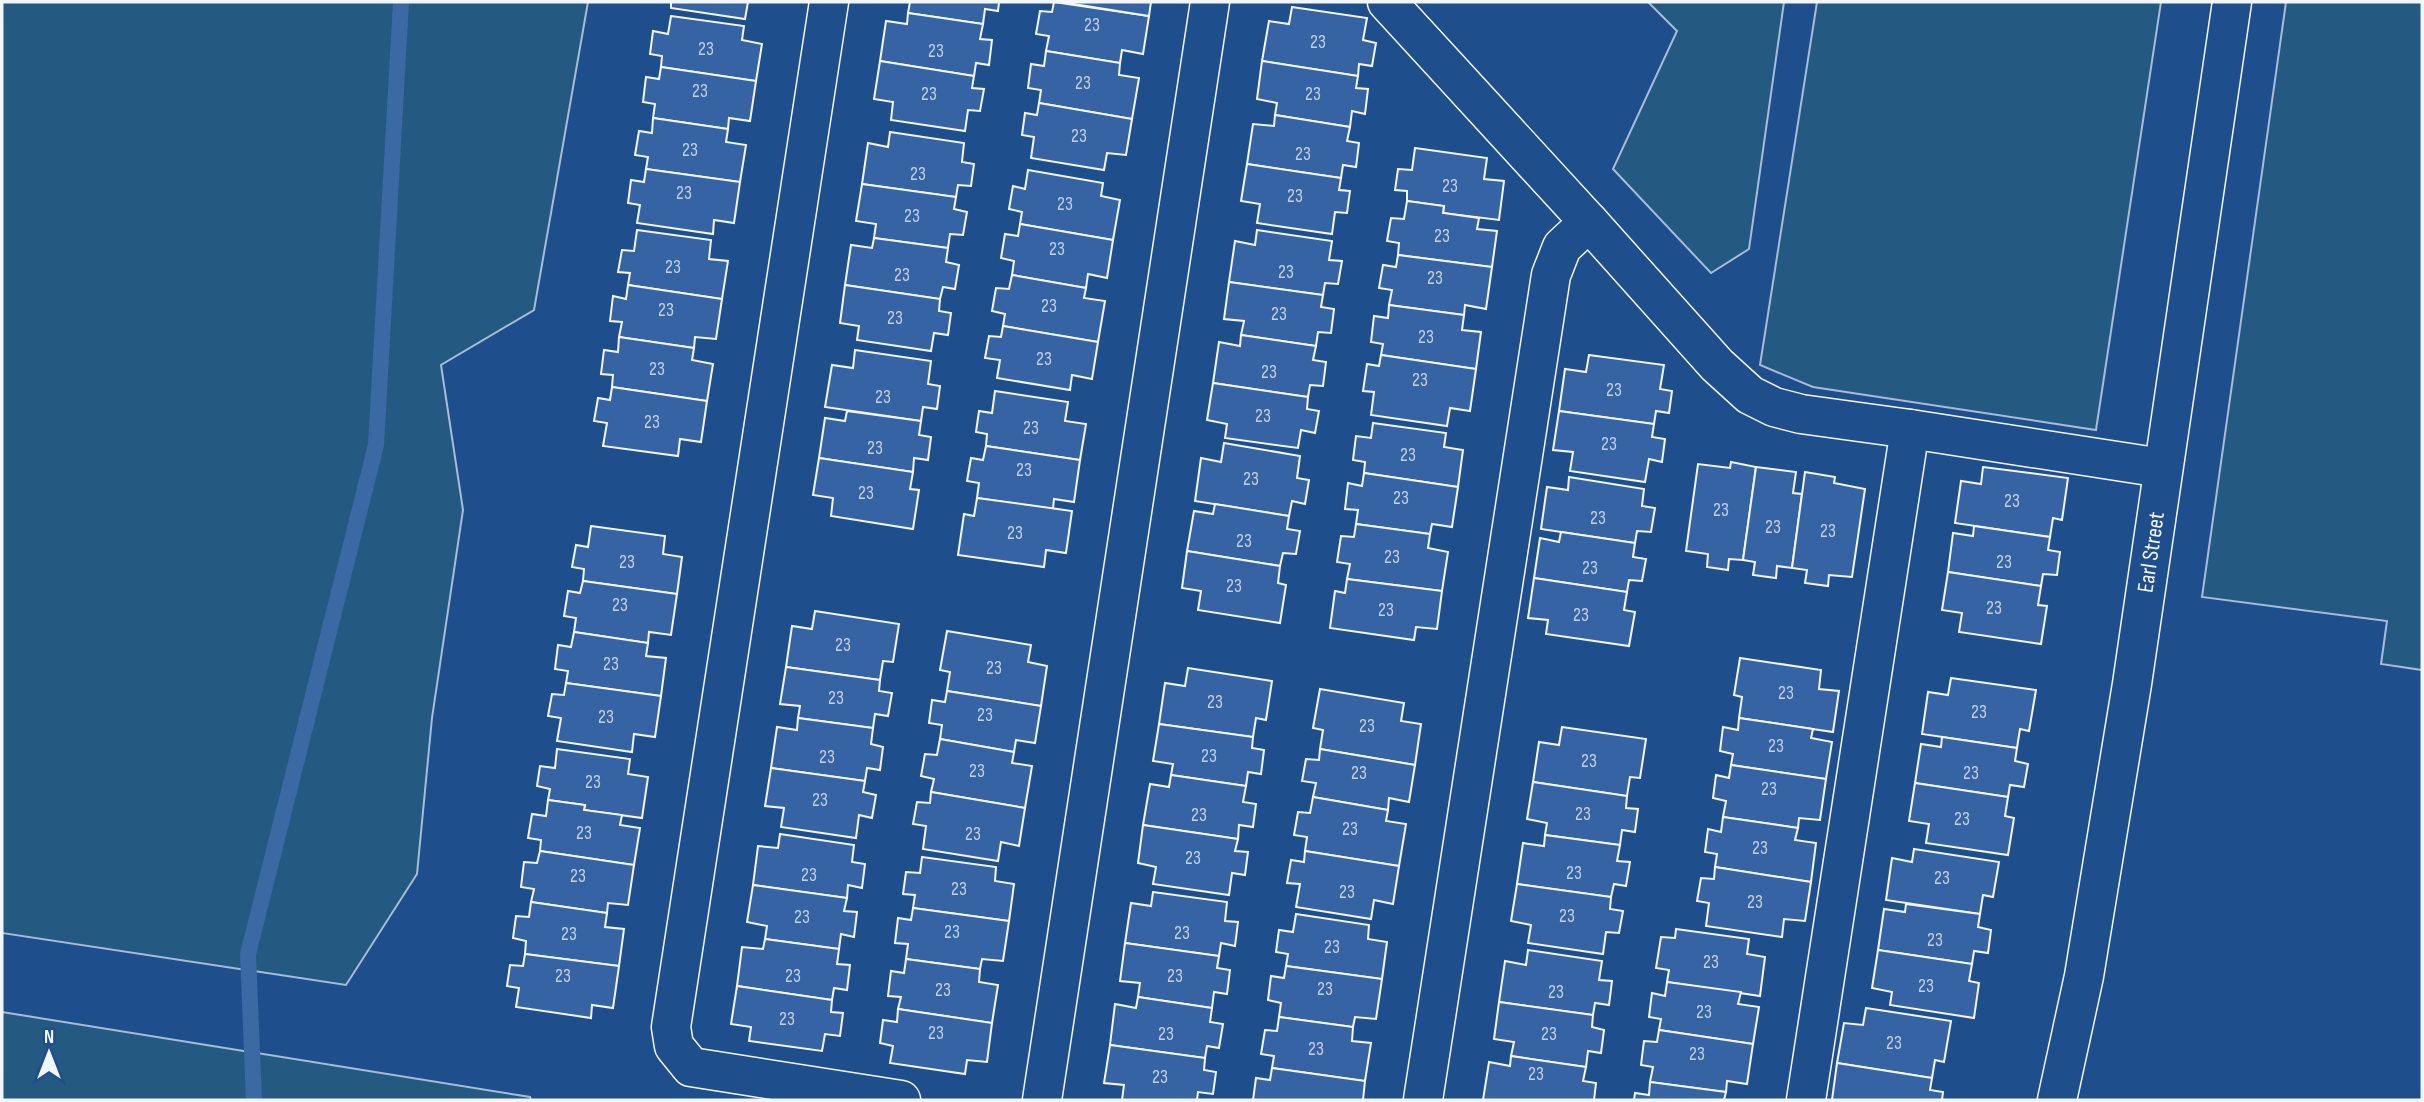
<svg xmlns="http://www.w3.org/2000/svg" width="2424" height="1102" font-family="'Sofia Sans Condensed',sans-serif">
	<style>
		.green { fill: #245a82; stroke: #a8bbd7; stroke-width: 2 }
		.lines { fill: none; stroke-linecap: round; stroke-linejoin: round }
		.stream { stroke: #3b69a3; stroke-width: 16 }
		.building { fill: #3563a3; stroke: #f2f6ff; stroke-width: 2 }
		.minor-casing { stroke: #f2f6ff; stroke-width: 41 }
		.minor { stroke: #1f4e8c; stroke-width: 38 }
		.labels { text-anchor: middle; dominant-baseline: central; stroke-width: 5; stroke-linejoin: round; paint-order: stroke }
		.number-label { font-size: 19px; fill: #c3d1e8 }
		.street-label { font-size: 23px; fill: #f2f6ff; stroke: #1f4e8c }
	</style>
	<rect width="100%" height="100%" fill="#1f4e8c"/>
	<g class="green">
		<polygon points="2,2 588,2 534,310 441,365 463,510 432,718 417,874 346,985 2,933"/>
		<polygon points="1648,2 1784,2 1749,249 1711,273 1613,169 1677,31"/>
		<polygon points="1817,2 2161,2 2096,430 1813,387 1760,365"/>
		<polygon points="2286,2 2422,2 2422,670 2381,664 2387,621 2202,597"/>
		<polygon points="2,1012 530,1097 531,1100 2,1100"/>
	</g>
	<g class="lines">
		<polyline class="stream" points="254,1100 248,954 376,445 401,2"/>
	</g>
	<g class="building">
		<polygon points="671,2 748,2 745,19 671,8"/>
		<polygon points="910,2 999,2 998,11 985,9 983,24 908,13"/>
		<polygon points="1054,2 1149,16 1143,54 1122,50 1120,63 1046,51 1049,36 1036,34 1040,11 1052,12"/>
		<polygon points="1061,2 1151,2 1149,16"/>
		<polygon points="1292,7 1367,18 1363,40 1376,43 1372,66 1359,64 1358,76 1262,61 1269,21 1289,24"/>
		<polygon points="908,13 983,24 980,39 992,40 989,65 976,63 974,76 880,61 886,21 907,24"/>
		<polygon points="671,16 744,26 742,40 762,44 756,81 661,67 662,56 650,54 653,31 668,34"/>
		<polygon points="1046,51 1120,63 1119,75 1139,78 1132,119 1039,103 1041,90 1028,88 1031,64 1044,66"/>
		<polygon points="880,61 974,76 972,88 984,89 980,111 968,110 965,131 891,120 893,102 874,99"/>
		<polygon points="1262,61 1358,76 1356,88 1368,89 1365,114 1352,111 1350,127 1275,115 1277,103 1257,99"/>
		<polygon points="661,67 756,81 750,121 729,118 728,129 653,118 655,104 643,102 646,77 659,79"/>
		<polygon points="1039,103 1132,119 1126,155 1107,153 1104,170 1031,158 1034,137 1022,135 1025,113 1037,115"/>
		<polygon points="1275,115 1350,127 1347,141 1359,143 1356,167 1343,165 1341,178 1247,164 1253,124 1274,126"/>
		<polygon points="653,118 728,129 726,142 746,145 740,182 646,169 648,157 635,155 639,131 652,133"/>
		<polygon points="890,132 964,143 962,162 974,164 971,186 958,185 956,197 862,184 868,143 888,147"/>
		<polygon points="1415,148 1487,158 1484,179 1504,181 1499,220 1443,213 1444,206 1407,201 1407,191 1395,190 1398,169 1412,170"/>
		<polygon points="1247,164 1341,178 1339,190 1350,191 1347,213 1335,212 1332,234 1257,223 1260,204 1241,201"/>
		<polygon points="646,169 740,182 734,223 714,220 713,234 637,223 640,205 628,203 631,180 644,182"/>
		<polygon points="1028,170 1103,183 1101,196 1120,200 1113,240 1020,224 1022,212 1009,209 1013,186 1025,189"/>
		<polygon points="862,184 956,197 954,209 967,212 963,235 950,234 948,248 874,238 876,224 856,221"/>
		<polygon points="1407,201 1444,206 1443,213 1479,218 1477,229 1497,231 1492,267 1398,255 1399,243 1387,241 1391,218 1404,219"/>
		<polygon points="1020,224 1113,240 1107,278 1088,274 1086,288 1012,275 1014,261 1001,258 1005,234 1018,236"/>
		<polygon points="637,230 711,240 709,259 728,261 722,299 628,285 630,273 618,272 622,250 634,251"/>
		<polygon points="1257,230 1332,241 1329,260 1342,261 1338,284 1325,283 1323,295 1229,282 1235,241 1255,245"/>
		<polygon points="874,238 948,248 946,262 959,265 955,289 943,287 940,299 845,285 851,245 872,248"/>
		<polygon points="1398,255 1492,267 1486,309 1465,305 1464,315 1389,305 1392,290 1379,288 1383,265 1396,267"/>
		<polygon points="1012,275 1086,288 1084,298 1105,301 1098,342 1003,326 1005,314 992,311 996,288 1009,289"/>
		<polygon points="1229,282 1323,295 1321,307 1334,309 1331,333 1318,332 1316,346 1241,335 1244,321 1224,319"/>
		<polygon points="628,285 722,299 716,339 695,337 694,348 619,337 622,322 610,321 613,296 626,299"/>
		<polygon points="845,285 940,299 939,311 951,313 948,335 934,333 931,351 857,340 859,326 840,323"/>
		<polygon points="1389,305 1464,315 1462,330 1481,332 1476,369 1381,355 1383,344 1371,342 1374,316 1388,318"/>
		<polygon points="1003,326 1098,342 1092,379 1072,375 1070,390 997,378 1000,360 985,358 989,336 1001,337"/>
		<polygon points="1241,335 1316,346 1313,360 1326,362 1323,386 1310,385 1308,397 1213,383 1219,342 1240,346"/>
		<polygon points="619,337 694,348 692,360 713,364 707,401 612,387 613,375 601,374 604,350 618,352"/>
		<polygon points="855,350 931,361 928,384 940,386 937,409 923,407 921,421 825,407 832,365 853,368"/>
		<polygon points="1381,355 1476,369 1470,411 1450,408 1447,426 1371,415 1374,392 1363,391 1367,364 1379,366"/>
		<polygon points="1589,355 1664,365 1660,389 1672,391 1669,413 1656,411 1654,424 1559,411 1565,369 1586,372"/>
		<polygon points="1213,383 1308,397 1307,409 1319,411 1315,433 1301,430 1298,448 1225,438 1227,424 1207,420"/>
		<polygon points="612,387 707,401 701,442 680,439 678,456 603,446 607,423 594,421 598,398 610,400"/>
		<polygon points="995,391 1068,402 1065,421 1086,424 1080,460 986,446 987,434 976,432 979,411 992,413"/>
		<polygon points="847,411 921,421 919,435 931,437 928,460 914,458 913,472 819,458 825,418 845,421"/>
		<polygon points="1559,411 1654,424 1652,437 1665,439 1662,462 1649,459 1645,482 1570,471 1573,452 1553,450"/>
		<polygon points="1373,423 1446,433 1444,447 1463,450 1458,487 1364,473 1365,462 1353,460 1356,436 1371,438"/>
		<polygon points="1224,443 1300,456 1297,478 1309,480 1305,504 1292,501 1289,516 1195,501 1201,458 1221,462"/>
		<polygon points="986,446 1080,460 1074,502 1054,499 1053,509 977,498 979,483 967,481 971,458 983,460"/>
		<polygon points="819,458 913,472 910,489 919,490 913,529 831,516 833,498 813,495"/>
		<polygon points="1731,462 1756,467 1743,560 1729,559 1728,570 1707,567 1708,554 1686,551 1698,464 1730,468"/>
		<polygon points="1756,467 1796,472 1793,493 1802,494 1792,568 1777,566 1776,578 1753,575 1755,562 1743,560"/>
		<polygon points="1983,467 2068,478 2062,520 2053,518 2050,537 1955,523 1961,481 1981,484"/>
		<polygon points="1805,472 1835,477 1834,483 1865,489 1852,577 1829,575 1828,586 1805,583 1807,570 1792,568"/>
		<polygon points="1364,473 1458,487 1452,527 1432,524 1430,534 1356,524 1358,510 1345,509 1348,483 1362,486"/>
		<polygon points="1569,477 1644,489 1642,506 1655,508 1651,532 1637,531 1635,543 1541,529 1547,487 1568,490"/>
		<polygon points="977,498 1072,511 1066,553 1046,550 1044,567 958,555 964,514 974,516"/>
		<polygon points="1215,504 1289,516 1287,529 1300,531 1296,554 1283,553 1280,566 1187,551 1194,511 1213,514"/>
		<polygon points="1356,524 1430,534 1428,548 1448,552 1442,591 1347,579 1350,564 1337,562 1341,536 1354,537"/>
		<polygon points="591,526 665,536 663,554 682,557 677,594 583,581 584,569 572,567 576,545 588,547"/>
		<polygon points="1974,526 2050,537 2048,550 2060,552 2057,575 2043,574 2041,586 1948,572 1953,533 1973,536"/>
		<polygon points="1561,532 1635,543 1633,557 1646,559 1642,581 1629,580 1627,592 1534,578 1540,538 1559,542"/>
		<polygon points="1187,551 1280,566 1278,583 1286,585 1280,623 1198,610 1201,591 1182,588"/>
		<polygon points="1948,572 2041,586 2038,605 2047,606 2041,644 1959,632 1962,613 1942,610"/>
		<polygon points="1534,578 1627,592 1624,610 1635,612 1629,646 1546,634 1548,620 1528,618"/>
		<polygon points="1347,579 1442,591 1437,629 1416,627 1414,640 1330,628 1335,591 1345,593"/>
		<polygon points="583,581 677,594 671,635 649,632 648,643 574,632 576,618 564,616 568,591 580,593"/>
		<polygon points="815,611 899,624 893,662 883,661 880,680 786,667 792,626 812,629"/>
		<polygon points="947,631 1031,645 1028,662 1047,666 1041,706 947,691 950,672 940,670"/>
		<polygon points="574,632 648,643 646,656 666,658 661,696 566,683 568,671 555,669 558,645 571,647"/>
		<polygon points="1740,658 1821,670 1819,689 1839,691 1833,732 1739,718 1742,697 1734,695"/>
		<polygon points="786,667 880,680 879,691 892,693 888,716 875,714 873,728 798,718 800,706 780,704"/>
		<polygon points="1188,668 1272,681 1266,720 1256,718 1253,737 1159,724 1165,683 1185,686"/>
		<polygon points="1951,678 2036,690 2029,731 2020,729 2017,748 1922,734 1928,692 1948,695"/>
		<polygon points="566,683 661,696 655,737 634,734 632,752 557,741 561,718 548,716 552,694 564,695"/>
		<polygon points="1320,689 1404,703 1401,721 1421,724 1415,765 1320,749 1323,730 1313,728"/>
		<polygon points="947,691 1041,706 1035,743 1016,740 1014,752 940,739 942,725 929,723 932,700 945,702"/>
		<polygon points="798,718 873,728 871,744 883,747 880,770 867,768 865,781 771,768 777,727 797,730"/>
		<polygon points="1739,718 1813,729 1811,738 1832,742 1826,779 1731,765 1733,754 1720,751 1723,727 1738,730"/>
		<polygon points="1159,724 1253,737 1252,748 1264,750 1261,774 1248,772 1246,786 1171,775 1173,764 1153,761"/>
		<polygon points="1562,727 1646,739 1640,778 1630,777 1627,796 1533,782 1539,742 1559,745"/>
		<polygon points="1942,737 2017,748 2015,761 2028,764 2024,787 2010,785 2008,797 1915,783 1921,744 1941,747"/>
		<polygon points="940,739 1014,752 1012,763 1032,766 1025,808 931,792 934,779 921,776 925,754 937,755"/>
		<polygon points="557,749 630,759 628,774 648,777 642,818 584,810 585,805 548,800 550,789 537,786 540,766 555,768"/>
		<polygon points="1320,749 1415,765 1409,802 1389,798 1388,810 1313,797 1316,783 1302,781 1306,759 1319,760"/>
		<polygon points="1731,765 1826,779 1820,820 1799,818 1798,828 1723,817 1726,801 1713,798 1716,775 1729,778"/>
		<polygon points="771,768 865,781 863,792 876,795 872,818 859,815 856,838 781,827 784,808 765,806"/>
		<polygon points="1171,775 1246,786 1243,802 1256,804 1253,827 1239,825 1238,839 1143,825 1150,784 1169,787"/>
		<polygon points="1533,782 1627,796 1626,808 1638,809 1635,832 1622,830 1620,845 1545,835 1547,823 1527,819"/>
		<polygon points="1915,783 2008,797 2005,816 2014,818 2008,855 1926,843 1929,824 1909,821"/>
		<polygon points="931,792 1025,808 1019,846 1001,842 998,861 923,849 926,826 913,824 917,802 930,803"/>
		<polygon points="1313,797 1388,810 1386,821 1406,824 1399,866 1305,851 1307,837 1294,835 1298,812 1310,813"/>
		<polygon points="548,800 585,805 584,810 622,815 620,825 640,828 634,865 540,851 541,840 528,838 532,814 546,816"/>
		<polygon points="1723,817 1798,828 1795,840 1816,843 1811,882 1715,867 1717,854 1705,852 1708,829 1721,832"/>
		<polygon points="1143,825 1238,839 1235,851 1248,852 1245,875 1232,873 1229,895 1153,884 1156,867 1138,863"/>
		<polygon points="780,834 854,845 852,862 865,864 862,888 848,885 847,898 753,885 758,846 778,848"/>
		<polygon points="1545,835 1620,845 1617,861 1630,862 1626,886 1614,884 1611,897 1517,884 1523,843 1544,846"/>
		<polygon points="1914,849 1999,862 1993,897 1983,895 1980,914 1886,900 1892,858 1912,862"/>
		<polygon points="540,851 634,865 628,905 608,903 607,913 531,902 534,889 521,887 524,862 537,863"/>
		<polygon points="1305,851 1399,866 1393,904 1374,900 1371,919 1296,907 1300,884 1287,883 1291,860 1304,862"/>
		<polygon points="922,857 996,867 995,881 1014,884 1009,921 913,908 915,895 903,894 906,872 920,873"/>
		<polygon points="1715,867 1811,882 1805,921 1784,919 1782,937 1706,926 1709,903 1697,901 1701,878 1714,879"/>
		<polygon points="1517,884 1611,897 1610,909 1623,911 1619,933 1606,932 1603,954 1528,943 1531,925 1511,921"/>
		<polygon points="753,885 847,898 844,911 857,912 854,937 841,934 839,949 765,939 767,926 747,922"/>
		<polygon points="1153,892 1227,902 1225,921 1238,922 1235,946 1221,943 1219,956 1125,943 1131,903 1151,906"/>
		<polygon points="531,902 607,913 605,927 624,929 619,966 525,954 526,941 513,938 516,916 529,917"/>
		<polygon points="1906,904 1980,914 1978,927 1991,930 1988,953 1974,951 1972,964 1878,950 1884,909 1905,912"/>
		<polygon points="913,908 1009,921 1003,961 982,959 980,969 906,959 908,944 895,943 898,918 911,920"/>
		<polygon points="1296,914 1369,925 1368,939 1387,942 1382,979 1286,966 1288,954 1276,952 1279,930 1293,932"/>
		<polygon points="1676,929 1749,939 1747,954 1765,957 1760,996 1667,982 1669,970 1656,968 1661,937 1675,938"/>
		<polygon points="765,939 839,949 837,964 850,965 847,990 834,988 832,1000 737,986 742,947 763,949"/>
		<polygon points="1125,943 1219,956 1217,968 1230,970 1227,994 1214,992 1212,1008 1138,997 1140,983 1120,981"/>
		<polygon points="1528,950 1602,961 1599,980 1612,981 1609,1005 1595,1003 1593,1015 1499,1002 1505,961 1526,965"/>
		<polygon points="1878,950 1972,964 1969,981 1979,983 1974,1018 1890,1005 1892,992 1872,988"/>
		<polygon points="525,954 619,966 613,1008 592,1005 591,1018 516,1007 519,988 507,986 510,965 523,966"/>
		<polygon points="906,959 980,969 979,982 998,985 992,1023 898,1009 901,997 888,996 891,971 904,973"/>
		<polygon points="1286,966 1382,979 1376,1019 1355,1017 1353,1027 1279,1017 1281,1003 1268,1000 1271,976 1284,978"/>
		<polygon points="1667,982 1741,992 1738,1004 1759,1007 1753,1044 1659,1030 1661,1019 1649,1017 1652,993 1665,996"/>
		<polygon points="737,986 832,1000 831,1012 843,1013 840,1036 825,1034 822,1051 749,1041 751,1027 731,1024"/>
		<polygon points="1138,997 1212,1008 1210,1022 1223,1024 1219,1048 1207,1046 1205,1058 1110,1045 1115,1004 1136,1008"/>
		<polygon points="1499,1002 1593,1015 1592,1027 1604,1030 1601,1053 1588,1051 1586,1067 1511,1056 1514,1042 1494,1039"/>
		<polygon points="1866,1008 1951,1021 1944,1062 1935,1060 1932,1078 1837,1063 1844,1023 1863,1025"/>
		<polygon points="898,1009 992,1023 987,1062 967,1060 965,1074 890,1063 893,1046 880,1043 883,1020 897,1022"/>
		<polygon points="1279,1017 1353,1027 1352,1041 1371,1043 1365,1081 1272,1068 1274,1056 1261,1054 1265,1030 1277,1031"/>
		<polygon points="1659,1030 1753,1044 1747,1084 1727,1081 1726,1092 1650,1082 1653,1067 1641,1065 1644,1041 1657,1042"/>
		<polygon points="1110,1045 1205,1058 1204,1070 1216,1072 1213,1094 1198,1092 1197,1100 1122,1100 1124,1085 1104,1083"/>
		<polygon points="1511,1056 1586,1067 1583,1081 1596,1083 1594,1100 1483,1100 1489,1062 1510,1066"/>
		<polygon points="1837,1063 1932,1078 1930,1090 1943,1092 1942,1100 1832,1100"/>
		<polygon points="1272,1068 1365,1081 1363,1100 1253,1100 1256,1078 1270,1080"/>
		<polygon points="1650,1082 1726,1092 1724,1100 1634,1100 1635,1093 1649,1095"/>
	</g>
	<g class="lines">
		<g class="minor-casing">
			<g id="minor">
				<polyline points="829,2 671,1027 674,1046 691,1067 901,1100"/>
				<polyline points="1387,2 1589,222 1562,247 1551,275 1423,1100"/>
				<polyline points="1589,222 1717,365 1750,395 1774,407 1801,414 1910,429 1806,1100"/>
				<polyline points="1910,429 2162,468"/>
				<polyline points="1042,1100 1210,2"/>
				<path id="s1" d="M2057 1100 2084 976 2132 684 2232 2"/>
			</g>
		</g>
		<use href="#minor" class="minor"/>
	</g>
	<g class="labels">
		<g class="number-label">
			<text x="1092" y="25">23</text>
			<text x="1318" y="42">23</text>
			<text x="706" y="49">23</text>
			<text x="936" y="51">23</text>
			<text x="1083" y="83">23</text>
			<text x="700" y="91">23</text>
			<text x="929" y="94">23</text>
			<text x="1313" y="94">23</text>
			<text x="1079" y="136">23</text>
			<text x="690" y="150">23</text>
			<text x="1303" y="154">23</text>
			<text x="918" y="174">23</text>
			<text x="1450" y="186">23</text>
			<text x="684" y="193">23</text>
			<text x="1295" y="196">23</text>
			<text x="1065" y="204">23</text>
			<text x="912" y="216">23</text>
			<text x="1442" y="236">23</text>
			<text x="1057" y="249">23</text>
			<text x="673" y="267">23</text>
			<text x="1286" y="272">23</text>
			<text x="902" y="275">23</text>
			<text x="1435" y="278">23</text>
			<text x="1049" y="306">23</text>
			<text x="666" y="310">23</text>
			<text x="1279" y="314">23</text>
			<text x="895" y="318">23</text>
			<text x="1426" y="337">23</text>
			<text x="1044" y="359">23</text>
			<text x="657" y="369">23</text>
			<text x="1269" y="372">23</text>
			<text x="1420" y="380">23</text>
			<text x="1614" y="390">23</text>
			<text x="883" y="397">23</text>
			<text x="1263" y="416">23</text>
			<text x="652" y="422">23</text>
			<text x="1031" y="428">23</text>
			<text x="1609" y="444">23</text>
			<text x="875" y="448">23</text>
			<text x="1408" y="455">23</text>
			<text x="1024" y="470">23</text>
			<text x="1251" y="479">23</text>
			<text x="866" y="493">23</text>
			<text x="1401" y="498">23</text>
			<text x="2012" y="501">23</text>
			<text x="1721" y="510">23</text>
			<text x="1598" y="518">23</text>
			<text x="1773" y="527">23</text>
			<text x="1828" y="531">23</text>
			<text x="1015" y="533">23</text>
			<text x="1244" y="541">23</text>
			<text x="1392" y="557">23</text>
			<text x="627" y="562">23</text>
			<text x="2004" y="562">23</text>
			<text x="1590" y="568">23</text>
			<text x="1234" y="586">23</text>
			<text x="620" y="605">23</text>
			<text x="1994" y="608">23</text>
			<text x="1386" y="610">23</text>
			<text x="1581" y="615">23</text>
			<text x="843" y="645">23</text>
			<text x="611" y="664">23</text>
			<text x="994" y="668">23</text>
			<text x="1786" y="693">23</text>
			<text x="836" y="698">23</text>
			<text x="1215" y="702">23</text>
			<text x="1979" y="712">23</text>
			<text x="985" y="715">23</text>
			<text x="606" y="717">23</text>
			<text x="1367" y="726">23</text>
			<text x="1776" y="746">23</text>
			<text x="1209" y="756">23</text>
			<text x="827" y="757">23</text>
			<text x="1589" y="761">23</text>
			<text x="977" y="771">23</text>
			<text x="1359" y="773">23</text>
			<text x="1971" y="773">23</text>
			<text x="593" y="782">23</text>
			<text x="1769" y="789">23</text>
			<text x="820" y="800">23</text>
			<text x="1583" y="814">23</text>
			<text x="1199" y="815">23</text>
			<text x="1962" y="819">23</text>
			<text x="1350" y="829">23</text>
			<text x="584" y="833">23</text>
			<text x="973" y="834">23</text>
			<text x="1760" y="848">23</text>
			<text x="1193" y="858">23</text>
			<text x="1574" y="873">23</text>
			<text x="809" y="875">23</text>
			<text x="578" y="876">23</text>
			<text x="1942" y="878">23</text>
			<text x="959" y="889">23</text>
			<text x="1347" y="892">23</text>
			<text x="1755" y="902">23</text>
			<text x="1567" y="916">23</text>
			<text x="802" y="917">23</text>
			<text x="952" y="932">23</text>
			<text x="1182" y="933">23</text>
			<text x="569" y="934">23</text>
			<text x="1935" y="940">23</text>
			<text x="1332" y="947">23</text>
			<text x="1711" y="962">23</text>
			<text x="563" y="976">23</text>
			<text x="793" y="976">23</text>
			<text x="1175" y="976">23</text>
			<text x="1926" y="986">23</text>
			<text x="1325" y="989">23</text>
			<text x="943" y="990">23</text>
			<text x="1556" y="992">23</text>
			<text x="1704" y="1012">23</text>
			<text x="787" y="1019">23</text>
			<text x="936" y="1033">23</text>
			<text x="1166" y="1034">23</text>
			<text x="1549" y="1034">23</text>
			<text x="1894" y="1043">23</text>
			<text x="1316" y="1049">23</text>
			<text x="1697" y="1054">23</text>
			<text x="1536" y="1074">23</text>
			<text x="1160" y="1077">23</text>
		</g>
		<g class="street-label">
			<text stroke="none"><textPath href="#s1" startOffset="556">Earl Street</textPath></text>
		</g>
	</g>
	<rect width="2424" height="1102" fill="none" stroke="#f2f6ff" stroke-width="7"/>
	<g transform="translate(49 1053)" stroke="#1f4e8c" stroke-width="5" paint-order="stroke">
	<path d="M0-5L12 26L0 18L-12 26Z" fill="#f2f6ff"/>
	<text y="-10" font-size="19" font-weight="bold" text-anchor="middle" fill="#f2f6ff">N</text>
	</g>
</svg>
